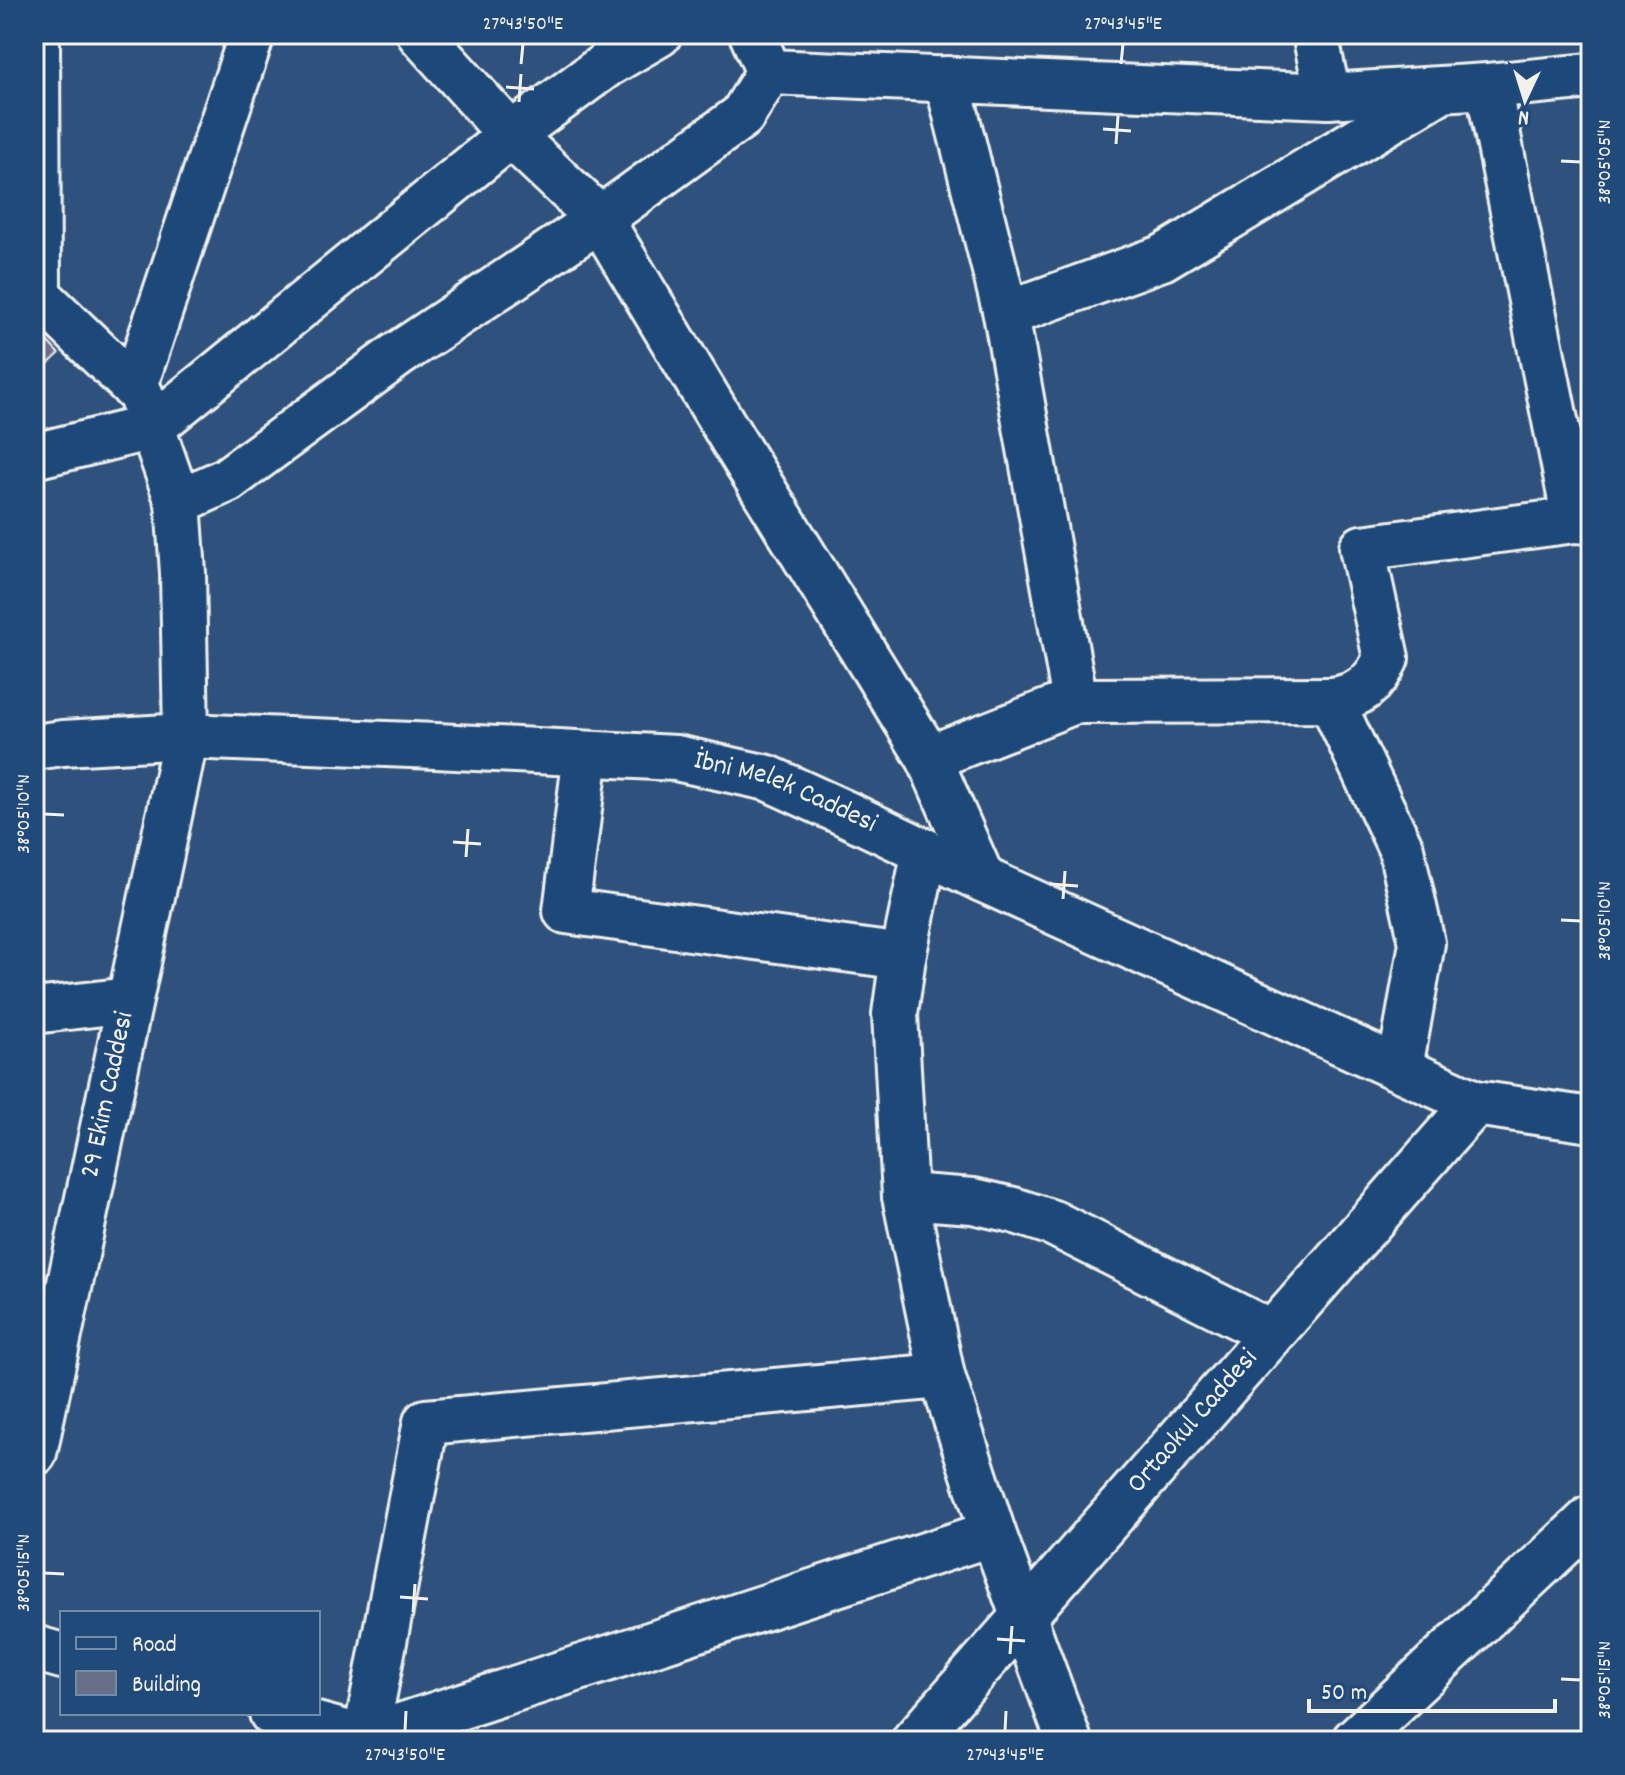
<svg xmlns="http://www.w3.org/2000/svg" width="1625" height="1775" font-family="Dekko,sans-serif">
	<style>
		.building { fill: #687089; stroke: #f4f1e8; stroke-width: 2 }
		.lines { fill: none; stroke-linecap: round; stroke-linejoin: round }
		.minor-casing { stroke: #f4f1e8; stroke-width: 50 }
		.minor { stroke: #1f4a7a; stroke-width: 44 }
		.ticks { fill: none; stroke: #f4f1e8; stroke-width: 3 }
		.labels { text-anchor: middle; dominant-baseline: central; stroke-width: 8; stroke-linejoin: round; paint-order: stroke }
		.street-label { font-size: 28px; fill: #f4f1e8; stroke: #1f4a7a }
		.neatline { fill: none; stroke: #f4f1e8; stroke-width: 3 }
		.ticks-label { font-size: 20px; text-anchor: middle; fill: #f4f1e8 }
	</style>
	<rect width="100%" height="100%" fill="#2e527d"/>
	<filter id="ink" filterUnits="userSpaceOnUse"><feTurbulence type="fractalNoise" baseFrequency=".0125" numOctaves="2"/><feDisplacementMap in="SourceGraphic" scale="16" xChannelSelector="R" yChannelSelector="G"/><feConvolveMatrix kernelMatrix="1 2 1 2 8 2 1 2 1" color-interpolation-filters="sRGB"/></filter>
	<g filter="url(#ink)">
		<polygon class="building" points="34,327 59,354 34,377"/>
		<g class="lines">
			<g class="minor-casing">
				<g id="minor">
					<polyline points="37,34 38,294"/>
					<polyline points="420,34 511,135 600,219 734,442 929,758 982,879"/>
					<polyline points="752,34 769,72"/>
					<polyline points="1315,34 1328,96"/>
					<polyline points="769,72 1328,96 1488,86 1591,76"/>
					<polyline points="947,79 1006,314 1075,701"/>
					<polyline points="1488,86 1575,520"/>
					<polyline points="34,291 140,393 178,502 183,573 186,736 34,1453"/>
					<polyline points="1006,314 1162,258 1436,93"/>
					<polyline points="134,388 252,34"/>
					<polyline points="34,456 152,427 511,135 606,65 659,34"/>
					<polyline points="178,502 227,480 397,355 600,219 742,116 769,72"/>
					<path d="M1331 700C1359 697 1376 683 1386 658L1362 548 1575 520 1591 521"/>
					<path id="s1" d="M34 747 63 743 186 736 436 746 676 758 768 778 849 815 982 879 1475 1103 1591 1120"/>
					<polyline points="586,754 566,911 903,957"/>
					<polyline points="929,758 1075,701 1331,700 1401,849 1422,943 1400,1068"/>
					<polyline points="925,851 903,957 895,1014 905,1196 942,1376 993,1533 1069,1741"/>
					<polyline points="34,1011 129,1000"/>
					<polyline points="905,1196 973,1201 1013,1210 1053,1223 1271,1333"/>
					<polyline points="34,1648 62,1656"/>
					<polyline points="272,1713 364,1738 993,1533"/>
					<polyline points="365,1741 426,1422 942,1376"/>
					<path id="s2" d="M914 1741 1475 1103"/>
					<polyline points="1354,1741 1591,1518"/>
				</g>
			</g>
			<use href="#minor" class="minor"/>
		</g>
	</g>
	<path class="ticks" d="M521 64 523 44M1121 64 1123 44M506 87 534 89M519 102 521 74M1103 129 1131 131M1116 144 1118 116M1561 161 1581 162M44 814 64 815M453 842 481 844M466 857 468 829M1050 884 1078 886M1063 899 1065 871M1561 920 1581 921M44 1573 64 1574M400 1597 428 1599M413 1612 415 1584M997 1639 1025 1641M1010 1654 1012 1626M1561 1679 1581 1680M405 1731 406 1711M1005 1731 1006 1711"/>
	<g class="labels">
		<g class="street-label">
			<text stroke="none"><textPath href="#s1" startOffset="758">İbni Melek Caddesi</textPath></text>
			<text transform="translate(109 1095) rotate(-78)">29 Ekim Caddesi</text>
			<text stroke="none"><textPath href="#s2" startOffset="424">Ortaokul Caddesi</textPath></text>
		</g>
	</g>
	<rect width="1625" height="1775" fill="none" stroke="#1f4a7a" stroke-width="88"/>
	<rect x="60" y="1611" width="260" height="104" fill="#1f4a7a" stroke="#748da6" stroke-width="2"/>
	<rect x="76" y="1637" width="40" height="12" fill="#1f4a7a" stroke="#748da6" stroke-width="2"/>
	<text x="132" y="1651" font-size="24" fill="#f4f1e8">Road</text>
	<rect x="76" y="1671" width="40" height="24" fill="#687089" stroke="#748da6" stroke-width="2"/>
	<text x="132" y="1691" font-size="24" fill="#f4f1e8">Building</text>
	<g transform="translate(1525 100) rotate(184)" stroke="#1f4a7a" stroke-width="6" paint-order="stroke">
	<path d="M0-6L14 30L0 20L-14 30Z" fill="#f4f1e8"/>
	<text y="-12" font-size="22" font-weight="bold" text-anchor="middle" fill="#f4f1e8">N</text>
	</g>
	<path d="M1309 1699v12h246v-12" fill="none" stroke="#f4f1e8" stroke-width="4"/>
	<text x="1321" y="1699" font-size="24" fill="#f4f1e8" stroke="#1f4a7a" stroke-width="6" paint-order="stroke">50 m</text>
	<rect x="44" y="44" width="1537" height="1687" class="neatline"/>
	<g class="ticks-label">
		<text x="523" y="29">27°43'50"E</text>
		<text x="1123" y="29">27°43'45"E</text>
		<text transform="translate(1603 162) rotate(-90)" y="7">38°05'05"N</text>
		<text transform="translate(22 814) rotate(-90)" y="7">38°05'10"N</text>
		<text transform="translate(1603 921) rotate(-90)" y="7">38°05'10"N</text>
		<text transform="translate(22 1573) rotate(-90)" y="7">38°05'15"N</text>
		<text transform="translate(1603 1680) rotate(-90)" y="7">38°05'15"N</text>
		<text x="405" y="1760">27°43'50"E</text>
		<text x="1005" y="1760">27°43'45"E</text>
	</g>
</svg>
